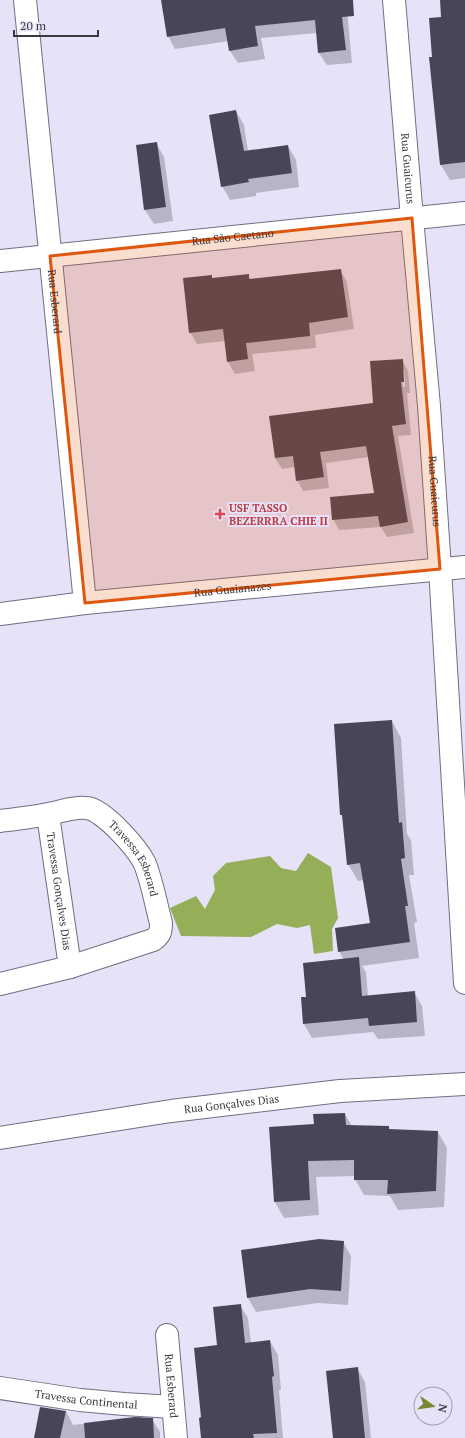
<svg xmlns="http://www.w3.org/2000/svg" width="465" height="1438" font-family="'PT Serif',serif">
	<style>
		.forest { fill: #95af59 }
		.shadow { fill: #0003; fill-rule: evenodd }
		.building { fill: #4a4556 }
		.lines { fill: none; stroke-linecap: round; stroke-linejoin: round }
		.minor-casing { stroke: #726d80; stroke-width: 24 }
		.minor { stroke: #fff; stroke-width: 22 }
		.marked { fill: #df570f; fill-opacity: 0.2; stroke: #df570f; stroke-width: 3; stroke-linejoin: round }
		.health-dot { fill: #e0444e; stroke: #e7e2f7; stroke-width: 1.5 }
		.labels { text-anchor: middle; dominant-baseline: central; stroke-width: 4; stroke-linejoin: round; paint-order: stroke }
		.street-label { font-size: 11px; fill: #3b3841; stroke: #e7e2f7 }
		.health-label { font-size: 11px; font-weight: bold; fill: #be3a42; stroke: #e7e2f7; text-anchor: start }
	</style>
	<rect width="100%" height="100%" fill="#e7e2f7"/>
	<polygon class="forest" points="308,853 331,867 338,918 332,929 333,951 314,954 310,925 297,928 277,924 251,937 181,936 170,908 196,896 205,909 215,890 213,876 226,863 270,856 281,868 296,871"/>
	<g class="shadow">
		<polygon points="162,0 346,0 352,63 327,65 319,53 317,33 261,38 265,59 238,63 230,51 229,41 175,49 168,36"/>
		<polygon points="441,0 465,0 465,178 450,180 441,165 433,58 442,18"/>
		<polygon points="236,111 244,125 248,151 288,146 296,160 299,187 256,193 256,196 230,200 222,186"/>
		<polygon points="156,143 164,157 173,221 154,224 145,210"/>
		<polygon points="340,270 347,282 354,329 315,335 316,348 252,354 255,371 235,374 228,362 225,341 197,344 190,332 211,276 213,279 248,275 251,280"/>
		<path d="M402 360 408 371 410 393H407L411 435 398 436 414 533 387 537 381 527 339 530 333 519 375 494 369 457 326 463 329 488 303 491 297 480 295 467 282 469 275 458 374 404ZM402 370H404L405 387H403Z"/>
		<polygon points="392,721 401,738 407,834 411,840 414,875 409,875 417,922 414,923 419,958 362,966 366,972 368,996 414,992 422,1006 425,1036 378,1039 373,1032 312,1038 304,1024 308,998 344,960 339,951 371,924 364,880 358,881 348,864 344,819 341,814"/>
		<polygon points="345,1114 352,1126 388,1127 390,1130 438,1132 447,1148 444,1207 398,1210 390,1196 364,1195 355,1179 355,1176 316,1177 319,1215 284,1218 275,1202 315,1125"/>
		<polygon points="343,1242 351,1256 348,1305 318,1303 256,1312 248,1298 242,1251"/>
		<polygon points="240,1305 248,1318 251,1343 270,1341 278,1355 281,1390 279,1390 283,1438 202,1438 202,1418 218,1346"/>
		<polygon points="357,1368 365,1382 371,1438 334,1438"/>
		<polygon points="66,1411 73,1425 135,1418 152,1419 160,1432 160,1438 35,1438"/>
	</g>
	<g class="building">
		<polygon points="161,0 353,0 354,16 342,17 346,50 318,53 315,20 255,26 258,46 229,51 225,28 167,37"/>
		<polygon points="440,0 465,0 465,162 440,165 429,57 432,57 429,18 441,17"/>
		<polygon points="236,110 244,151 288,145 292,173 248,179 249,182 221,187 209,115"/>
		<polygon points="157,142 166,207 144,210 136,145"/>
		<polygon points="341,269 348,317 309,323 310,336 246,343 248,359 227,362 223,329 189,333 183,278 212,275 212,278 249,274 249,279"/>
		<polygon points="403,359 404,382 401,382 406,424 392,426 408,522 380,527 378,516 332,520 330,497 374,493 366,446 320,452 324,477 296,481 293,456 275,458 269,416 373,403 370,361"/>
		<polygon points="392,720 399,823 402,822 405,858 401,859 408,906 405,906 410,942 338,952 335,928 370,923 360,863 347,865 342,815 340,815 334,724"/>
		<polygon points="359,957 362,996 415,991 417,1022 369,1026 368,1018 303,1024 301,997 306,997 303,963"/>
		<polygon points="345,1113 346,1125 389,1126 389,1129 438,1131 436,1191 387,1194 388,1180 354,1180 354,1160 308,1161 310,1200 274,1202 269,1127 314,1124 313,1114"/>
		<polygon points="319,1239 344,1241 341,1291 310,1289 247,1298 241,1250"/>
		<polygon points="241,1304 245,1343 270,1340 274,1376 272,1377 277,1433 253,1434 254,1438 201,1438 199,1418 201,1417 194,1348 217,1345 213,1307"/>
		<polygon points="358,1367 365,1438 333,1438 326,1371"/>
		<polygon points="40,1407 66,1411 60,1438 34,1438"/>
		<polygon points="135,1417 153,1418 154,1438 85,1438 84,1423"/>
	</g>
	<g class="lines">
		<g class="minor-casing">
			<g id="minor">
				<path id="s1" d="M25 0 85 603"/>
				<path id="s2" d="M394 0 412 218 429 406 440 569 465 983"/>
				<path id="s3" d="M0 261 465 213"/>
				<path id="s4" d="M0 614 85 603 465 567"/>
				<path id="s5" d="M48 815 70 967"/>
				<path id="s6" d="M0 821C16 819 33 817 48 814 61 812 74 806 87 808 104 810 138 849 145 864 152 882 156 904 161 923 161 932 160 935 153 940L70 967 0 984"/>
				<path id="s7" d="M0 1138 171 1111 340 1091 465 1084"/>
				<path id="s8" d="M167 1335 176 1438"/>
				<path id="s9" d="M0 1388 80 1400 124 1404 173 1407"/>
			</g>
		</g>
		<use href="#minor" class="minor"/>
	</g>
	<path class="marked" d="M412 218 440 569 85 603 50 256Z"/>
	<path class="health-dot" d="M218 508h4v4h4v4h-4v4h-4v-4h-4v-4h4z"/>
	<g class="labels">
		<g class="street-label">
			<text stroke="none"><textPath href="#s2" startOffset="169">Rua Guaicurus</textPath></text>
			<text stroke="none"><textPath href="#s3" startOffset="234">Rua São Caetano</textPath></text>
			<text stroke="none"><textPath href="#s1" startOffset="303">Rua Esberard</textPath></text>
			<text stroke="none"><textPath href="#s2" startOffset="493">Rua Guaicurus</textPath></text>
			<text stroke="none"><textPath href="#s4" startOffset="234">Rua Guaianazes</textPath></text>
			<text stroke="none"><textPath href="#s6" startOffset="160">Travessa Esberard</textPath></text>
			<text stroke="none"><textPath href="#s5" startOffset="77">Travessa Gonçalves Dias</textPath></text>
			<text stroke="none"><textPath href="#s7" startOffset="234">Rua Gonçalves Dias</textPath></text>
			<text stroke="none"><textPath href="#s8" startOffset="51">Rua Esberard</textPath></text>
			<text stroke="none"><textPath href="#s9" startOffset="87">Travessa Continental</textPath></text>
		</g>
		<g class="health-label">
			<text x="229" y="508">USF TASSO<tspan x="229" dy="13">BEZERRRA CHIE II</tspan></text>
		</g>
	</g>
	<g transform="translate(433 1406) rotate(103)"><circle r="19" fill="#e7e2f7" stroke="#a29eae"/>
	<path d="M0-3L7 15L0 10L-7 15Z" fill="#798634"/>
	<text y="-6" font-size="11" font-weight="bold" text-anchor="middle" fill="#3b3841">N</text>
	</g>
	<path d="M14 30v6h84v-6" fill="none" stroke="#3b3841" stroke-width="2"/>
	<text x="20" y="30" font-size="12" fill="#3b3841" stroke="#e7e2f7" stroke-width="3" paint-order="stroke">20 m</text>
</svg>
